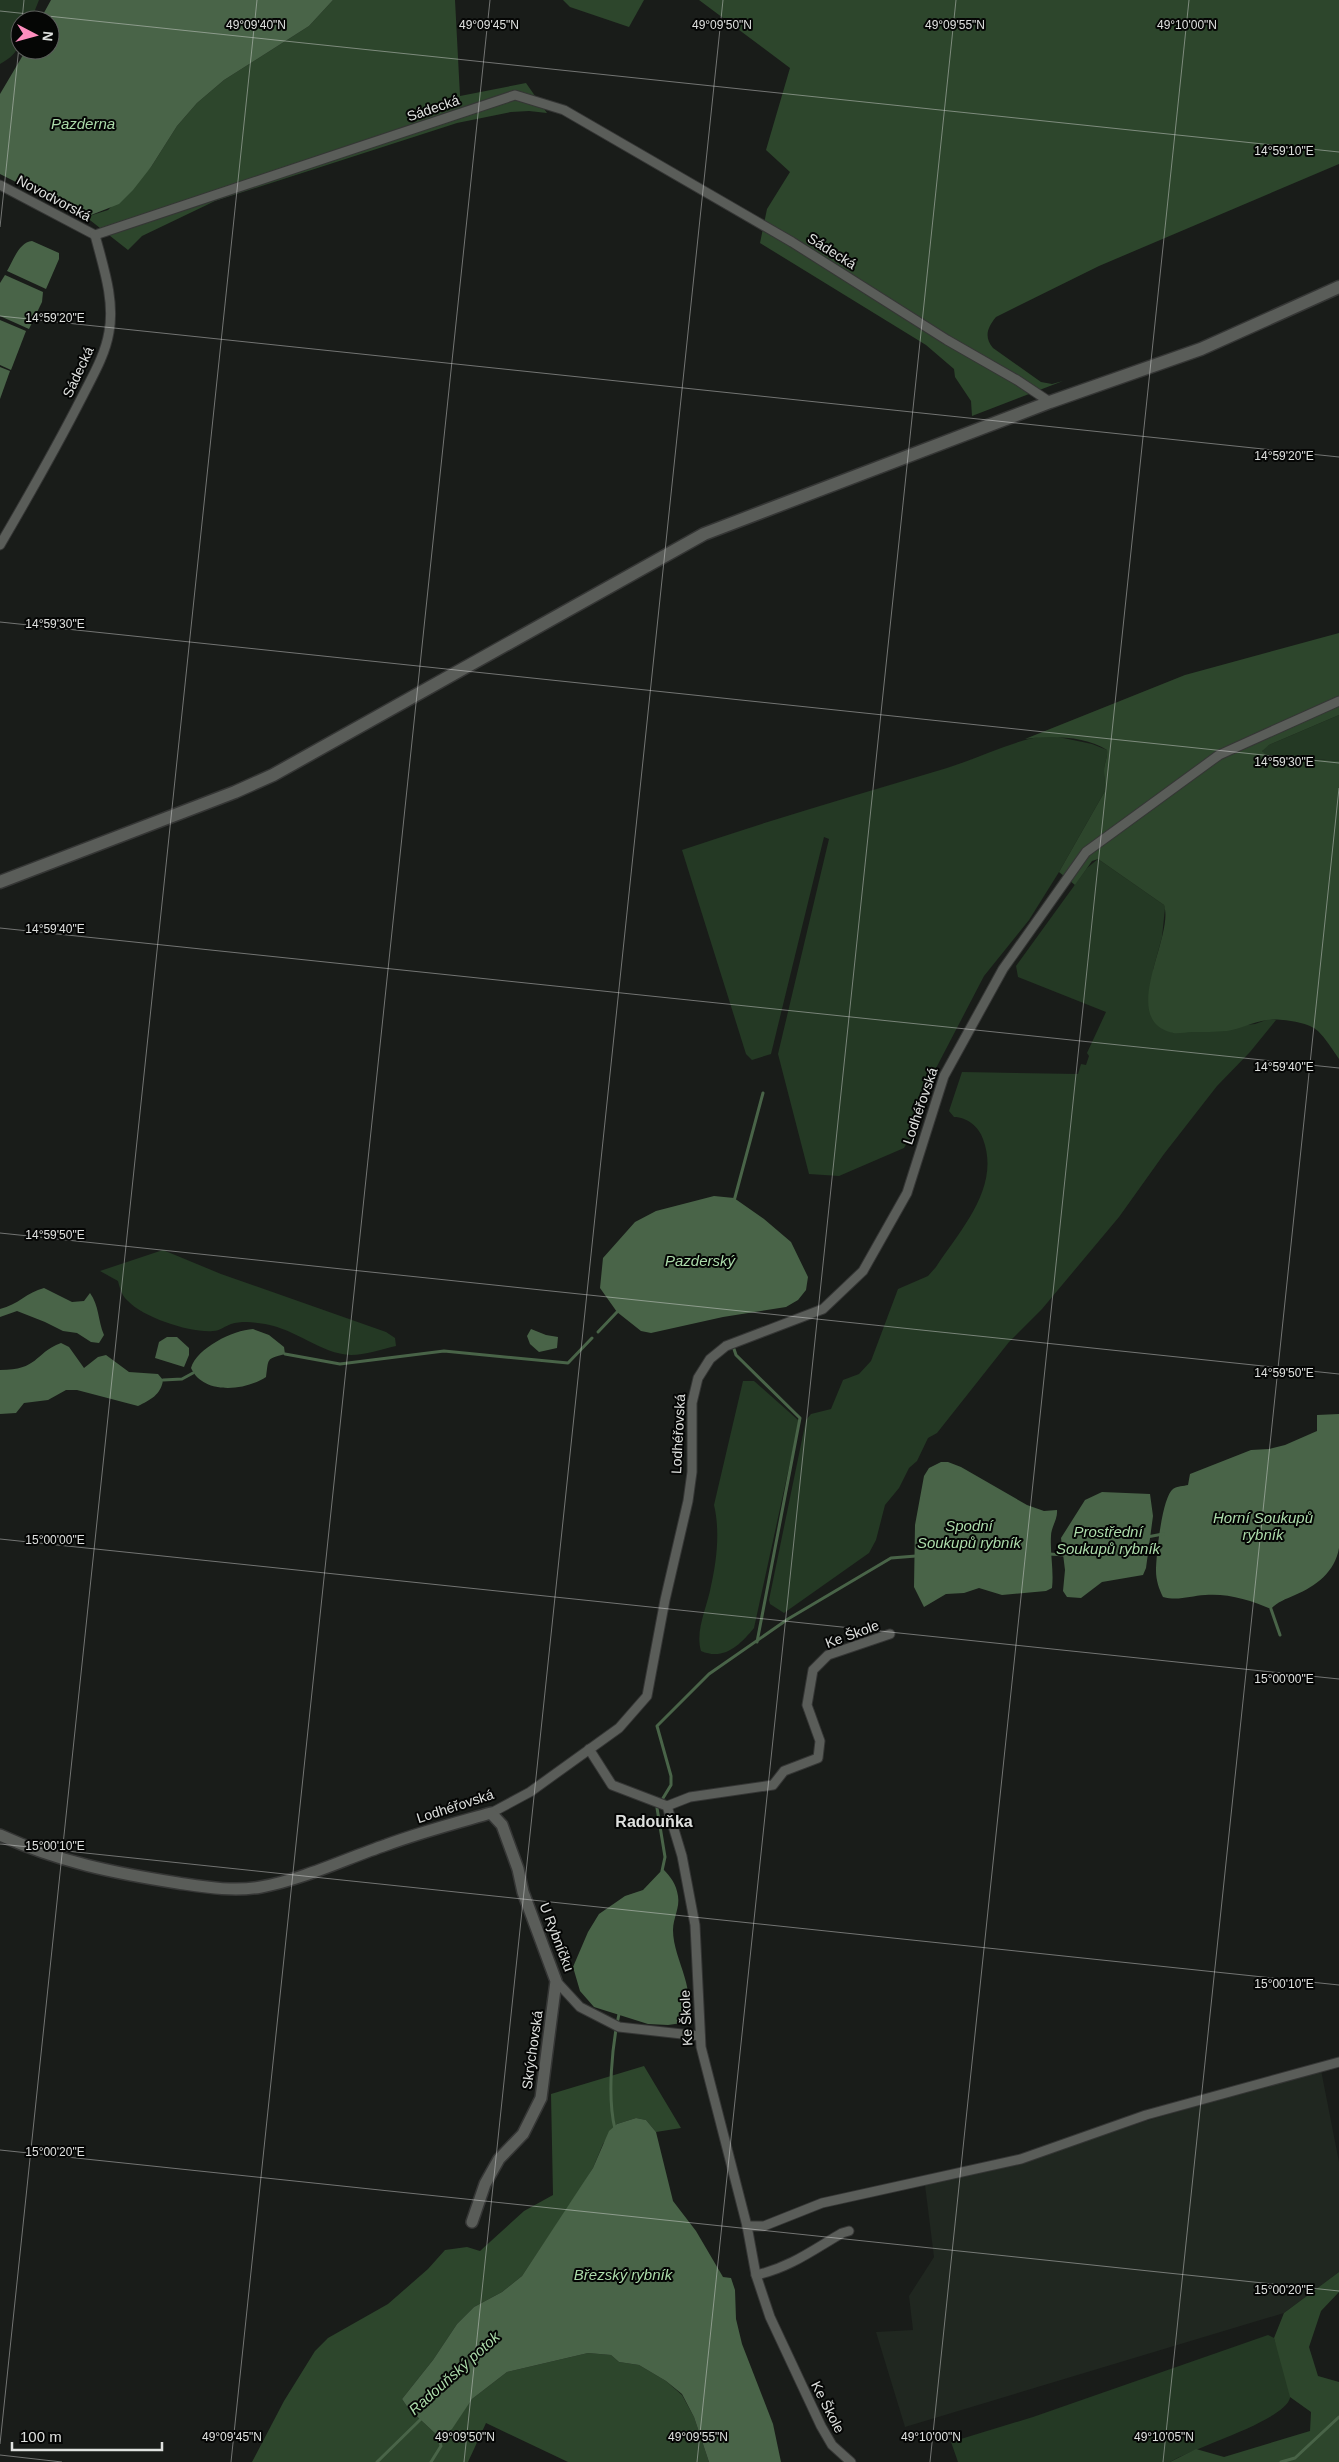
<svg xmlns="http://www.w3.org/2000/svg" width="1339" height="2462" font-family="Helvetica,sans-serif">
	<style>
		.built { fill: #202720 }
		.green { fill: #243924 }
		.forest { fill: #2d462c }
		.water { fill: #496448 }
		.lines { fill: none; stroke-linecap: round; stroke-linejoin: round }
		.stream { stroke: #496448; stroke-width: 3 }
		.minor-casing { stroke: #353635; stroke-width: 11 }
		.tertiary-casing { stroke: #353635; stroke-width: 14 }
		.secondary-casing { stroke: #353635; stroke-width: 15 }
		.minor { stroke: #5a5d59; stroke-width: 9 }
		.tertiary { stroke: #5a5d59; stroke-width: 11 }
		.secondary { stroke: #5a5d59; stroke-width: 12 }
		.ticks { fill: none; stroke: #dfe1df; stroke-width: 1; stroke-opacity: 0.45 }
		.labels { text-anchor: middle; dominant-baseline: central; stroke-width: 4; stroke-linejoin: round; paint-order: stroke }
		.street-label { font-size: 14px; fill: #dfe1df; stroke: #050605 }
		.water-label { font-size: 15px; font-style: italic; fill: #acdcaa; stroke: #050605 }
		.quarter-label { font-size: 16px; font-weight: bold; fill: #dfe1df; stroke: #050605 }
		.ticks-label { font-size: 12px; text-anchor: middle; fill: #dfe1df; stroke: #050605; stroke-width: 4; stroke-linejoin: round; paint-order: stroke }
	</style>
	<rect width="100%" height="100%" fill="#191c19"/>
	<polygon class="built" points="1321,2070 1339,2162 1339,2272 1284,2313 905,2427 876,2332 913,2330 909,2296 934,2257 925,2185 1024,2162 1146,2121"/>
	<g class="green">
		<path d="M0 0H39L31 20H20C20 43 22 52 0 64Z"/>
		<polygon points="1339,715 1339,761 1263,755 1262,749 1269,745"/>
		<path d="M1049 735 1092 744 1107 750C1108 758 1104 763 1104 771 1104 778 1106 783 1105 791L1059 872 1029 920 984 976 921 1097 910 1121V1138L904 1148 839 1176 809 1174 778 1054 829 839 824 837 771 1054 752 1060 746 1054 682 850C770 820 859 794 947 768 982 757 1013 740 1049 735Z"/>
		<path d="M1098 859 1164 905 1165 908 1162 937 1153 970 1157 1023 1173 1033 1255 1024 1269 1019 1276 1020 1250 1052 1217 1086 1164 1154 1119 1217 1042 1309 1009 1342 937 1433 928 1438 917 1461 909 1468 899 1488 885 1505 876 1540 869 1553 784 1613 770 1604 769 1600 806 1420 811 1414 831 1409 843 1380 859 1374 871 1361 898 1289 928 1276 936 1267C961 1229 1001 1187 983 1139 979 1127 967 1117 954 1117L949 1111 962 1072 1078 1074 1081 1064 1086 1065 1089 1056 1087 1053 1106 1012 1018 977 1016 966 1087 868Z"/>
		<path d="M163 1250 221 1274 386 1332 395 1338 396 1346C382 1349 365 1355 351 1355 321 1354 296 1329 265 1324 254 1322 242 1321 231 1324 225 1326 220 1331 213 1331 191 1333 144 1318 128 1301 122 1296 120 1289 118 1281L100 1271Z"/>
		<path d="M743 1381H754L798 1420V1426L754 1628C740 1645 724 1661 701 1651 695 1630 707 1608 711 1586 717 1560 720 1530 714 1505Z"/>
		<path d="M1268 2335 1274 2338C1278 2351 1293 2386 1290 2398 1284 2421 1194 2447 1170 2462H958L951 2442 1033 2417Z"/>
	</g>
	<g class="forest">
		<polygon points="333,0 455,0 460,96 526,83 547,113 529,111 511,112 457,123 215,201 142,236 128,250 86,217 108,210 151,167 177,126 197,103 224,80 309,26"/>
		<polygon points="563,0 644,0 629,27 570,7"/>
		<path d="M699 0H1339V164L1099 266 996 317C987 328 984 337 993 348L1041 382 1052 384 1063 381 972 416 971 401 955 377 954 369 926 345 760 243 767 209 790 172 766 150 790 68Z"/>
		<path d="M1339 633V715L1269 745 1262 751 1267 756 1339 761V1059C1332 1049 1326 1039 1318 1031 1309 1022 1279 1018 1267 1020 1253 1022 1240 1029 1227 1031 1215 1032 1203 1032 1192 1032 1186 1032 1179 1034 1173 1033 1117 1020 1175 937 1164 905L1098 859 1092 861 1075 885 1059 872 1105 791C1106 783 1104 778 1104 771 1104 763 1108 758 1107 750 1086 736 1049 735 1025 739L1185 675Z"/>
		<polygon points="644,2066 681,2128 656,2132 646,2120 636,2118 617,2124 603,2144 593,2168 582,2186 522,2276 502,2292 474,2307 457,2324 433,2360 402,2399 408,2408 439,2437 472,2399 507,2372 588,2353 611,2355 619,2362 639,2365 666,2381 682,2395 694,2417 709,2462 568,2462 486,2423 468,2462 252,2462 284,2401 315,2351 328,2338 388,2304 428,2269 445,2250 467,2247 480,2251 524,2211 553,2195 551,2094"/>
		<polygon points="1339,2272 1339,2292 1321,2311 1309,2347 1318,2376 1339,2382 1339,2462 1170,2462 1196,2449 1224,2457 1310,2431 1311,2412 1290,2397 1274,2338 1284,2313"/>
	</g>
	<g class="water">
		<polygon points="51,0 333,0 309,26 224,80 197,103 177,126 151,167 133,190 119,204 86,217 0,174 0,94 26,50 50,50 50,20 40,20"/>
		<path d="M32 241 59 253V259L46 289 7 271C13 261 19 242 32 241Z"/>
		<polygon points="5,275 43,292 42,302 29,329 0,316 0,283"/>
		<polygon points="0,320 26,331 11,370 0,365"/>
		<polygon points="0,367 10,371 0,399"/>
		<polygon points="714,1196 734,1198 764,1219 791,1242 808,1277 806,1290 798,1300 786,1307 723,1317 651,1333 641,1331 617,1312 600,1288 603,1258 635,1222 656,1211"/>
		<path d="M44 1288 72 1302 84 1301 90 1293C99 1305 98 1321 104 1335L99 1343 91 1342 77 1333 63 1331 45 1322 17 1311 0 1317V1309C18 1305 27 1292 44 1288Z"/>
		<path d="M253 1329 269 1335 284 1347 285 1354C265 1359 269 1359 266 1377 245 1391 203 1395 191 1368 197 1348 233 1330 253 1329Z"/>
		<polygon points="531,1329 546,1335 558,1337 557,1348 539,1352 530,1344 527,1336"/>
		<polygon points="167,1337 177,1337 189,1348 189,1355 184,1367 155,1358 159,1342"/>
		<path d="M61 1343 69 1347 84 1368 98 1357 106 1355 129 1372 158 1374 163 1380C161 1395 150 1400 138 1406L77 1390H66L48 1400 24 1403 16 1413 0 1414V1370C39 1370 33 1354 61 1343Z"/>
		<path d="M1339 1414V1548C1335 1572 1316 1586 1295 1595 1286 1599 1277 1602 1271 1609 1251 1600 1227 1593 1205 1595 1190 1596 1178 1601 1163 1597 1159 1589 1156 1580 1156 1571 1156 1556 1162 1497 1173 1489 1177 1486 1184 1486 1188 1485L1190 1474 1251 1450 1269 1449 1285 1445 1317 1431V1415Z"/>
		<path d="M941 1462H948L961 1467 1027 1505 1044 1511 1057 1510C1058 1519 1051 1527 1051 1536 1050 1554 1054 1571 1052 1588L1046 1591 1002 1595 979 1588 964 1593 946 1594 924 1607 914 1587 915 1525 924 1476 929 1468Z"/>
		<polygon points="1102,1492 1150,1494 1153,1516 1146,1568 1143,1575 1102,1582 1081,1598 1067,1597 1063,1591 1065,1570 1061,1538 1085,1500"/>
		<path d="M663 1869C671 1877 676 1884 678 1896 680 1908 673 1918 673 1930 673 1961 701 1993 682 2023L668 2025 648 2024 594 2007 580 1991 573 1967 588 1932 599 1914 625 1896 643 1890Z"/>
		<polygon points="636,2118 646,2120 656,2132 673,2201 696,2231 723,2277 731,2278 735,2290 736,2319 742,2344 773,2424 781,2462 709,2462 694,2417 682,2394 666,2381 639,2365 619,2362 611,2355 588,2353 507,2372 472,2399 452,2429 441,2438 439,2437 408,2408 402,2399 433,2360 457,2324 474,2307 502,2292 522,2276 593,2168 609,2131 617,2124"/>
	</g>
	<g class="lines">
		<g class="stream">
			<polyline points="734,1201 763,1093"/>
			<polyline points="598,1332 617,1312"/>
			<polyline points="734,1349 736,1355 800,1418 757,1642"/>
			<polyline points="285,1354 340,1364 444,1351 568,1363 592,1338"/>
			<polyline points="163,1380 182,1379 193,1373"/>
			<polyline points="1147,1537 1163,1534"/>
			<polyline points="1049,1554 1065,1555"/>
			<polyline points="1271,1609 1280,1635"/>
			<polyline points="662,1871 665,1857 657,1808 671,1785 671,1776 657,1726 709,1674 788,1619 891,1558 916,1556"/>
			<path d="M615 2129C607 2097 612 2046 619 2014"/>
			<polyline points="377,2462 423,2417"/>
			<polyline points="431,2462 441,2446 438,2434"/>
			<polyline points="1281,2462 1295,2458 1339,2417"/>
		</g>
		<g class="minor-casing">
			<g id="minor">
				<polyline points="0,185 95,235"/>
				<polyline points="95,235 515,95 564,110 792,242 947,340 1017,380 1050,402"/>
				<path d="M0 545C28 497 56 448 81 399 92 377 105 356 109 332 115 300 103 266 95 235"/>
				<polyline points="589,1749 612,1785 667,1806 682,1856 695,1925 701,2047 747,2226 756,2275 770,2317 821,2426 832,2445 851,2462"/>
				<polyline points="667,1806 690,1797 773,1785 784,1771 818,1758 820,1741 807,1705 813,1670 828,1655 890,1634"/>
				<polyline points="491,1813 530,1792 619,1728 647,1696 665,1600 688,1501 692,1472 692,1403 698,1378 710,1359 726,1346 823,1309 863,1271 907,1193 944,1076 1003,969 1086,852 1219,755 1339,701"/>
				<polyline points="556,1981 580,2007 619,2027 700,2036"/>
				<polyline points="747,2226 764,2226 822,2203 1021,2159 1146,2115 1339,2062"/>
				<path d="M756 2275C789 2268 813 2250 842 2233L849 2231"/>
			</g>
		</g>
		<g class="tertiary-casing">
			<path id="tertiary" d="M0 1835C59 1862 114 1873 178 1883 205 1887 233 1892 261 1887 304 1879 345 1859 386 1845 421 1832 456 1823 491 1813L502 1825 518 1869 523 1892 556 1981 541 2098 523 2134 499 2159 485 2184 472 2222"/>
		</g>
		<g class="secondary-casing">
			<polyline id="secondary" points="0,882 235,792 273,775 704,534 1050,402 1201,349 1339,287"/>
		</g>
		<use href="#minor" class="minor"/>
		<use href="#tertiary" class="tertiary"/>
		<use href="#secondary" class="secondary"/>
	</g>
	<path class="ticks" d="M0 11 1339 152M22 20 24 0M0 227 20 37M0 316 1339 457M0 622 1339 763M0 928 1339 1068M0 1233 1339 1374M0 1539 1339 1679M0 1844 1339 1985M0 2150 1339 2291M0 2444 257 0M0 2455 62 2462M231 2462 490 0M464 2462 723 0M697 2462 956 0M930 2462 1189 0M1163 2462 1339 788"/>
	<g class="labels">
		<g class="street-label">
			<text transform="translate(433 108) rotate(-19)">Sádecká</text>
			<text transform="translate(54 198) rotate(28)">Novodvorská</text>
			<text transform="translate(832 251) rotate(32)">Sádecká</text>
			<text transform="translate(78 372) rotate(-65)">Sádecká</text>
			<text transform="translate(920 1106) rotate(-71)">Lodhéřovská</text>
			<text transform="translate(678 1434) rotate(-87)">Lodhéřovská</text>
			<text transform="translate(852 1634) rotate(-20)">Ke Škole</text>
			<text transform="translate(455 1806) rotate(-18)">Lodhéřovská</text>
			<text transform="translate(557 1937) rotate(69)">U Rybníčku</text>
			<text transform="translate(686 2018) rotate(-93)">Ke Škole</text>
			<text transform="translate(532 2050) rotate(-82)">Skrýchovská</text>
			<text transform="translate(828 2407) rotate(63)">Ke Škole</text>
		</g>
		<g class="water-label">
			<text x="83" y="123">Pazderna</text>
			<text x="700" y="1260">Pazderský</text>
			<text x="1263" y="1517">Horní Soukupů<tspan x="1263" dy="17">rybník</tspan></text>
			<text x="969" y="1525">Spodní<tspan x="969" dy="17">Soukupů rybník</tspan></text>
			<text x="1108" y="1531">Prostřední<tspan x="1108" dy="17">Soukupů rybník</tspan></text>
			<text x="623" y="2274">Březský rybník</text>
			<text transform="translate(454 2373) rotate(-42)">Radouňský potok</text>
		</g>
		<g class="quarter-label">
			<text x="654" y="1821">Radouňka</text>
		</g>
	</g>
	<g class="ticks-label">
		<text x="256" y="29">49°09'40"N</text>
		<text x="489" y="29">49°09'45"N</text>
		<text x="722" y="29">49°09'50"N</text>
		<text x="955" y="29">49°09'55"N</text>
		<text x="1187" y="29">49°10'00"N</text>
		<text x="1284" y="155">14°59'10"E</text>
		<text x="55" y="322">14°59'20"E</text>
		<text x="1284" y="460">14°59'20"E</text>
		<text x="55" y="628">14°59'30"E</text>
		<text x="1284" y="766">14°59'30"E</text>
		<text x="55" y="933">14°59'40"E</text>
		<text x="1284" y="1071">14°59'40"E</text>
		<text x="55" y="1239">14°59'50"E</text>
		<text x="1284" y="1377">14°59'50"E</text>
		<text x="55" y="1544">15°00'00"E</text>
		<text x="1284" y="1683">15°00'00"E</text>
		<text x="55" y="1850">15°00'10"E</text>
		<text x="1284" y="1988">15°00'10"E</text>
		<text x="55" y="2156">15°00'20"E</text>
		<text x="1284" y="2294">15°00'20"E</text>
		<text x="232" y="2441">49°09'45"N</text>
		<text x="465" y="2441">49°09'50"N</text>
		<text x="698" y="2441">49°09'55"N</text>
		<text x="931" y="2441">49°10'00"N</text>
		<text x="1164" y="2441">49°10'05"N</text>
	</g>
	<g transform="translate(35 35) rotate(96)"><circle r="24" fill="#050605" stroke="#5c5e5c"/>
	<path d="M0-4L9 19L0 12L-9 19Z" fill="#fe8ebe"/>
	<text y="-8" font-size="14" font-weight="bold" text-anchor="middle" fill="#dfe1df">N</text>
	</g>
	<path d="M12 2442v8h150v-8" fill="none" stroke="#dfe1df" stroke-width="2.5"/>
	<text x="20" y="2442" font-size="15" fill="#dfe1df" stroke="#050605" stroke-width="4" paint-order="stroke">100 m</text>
</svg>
